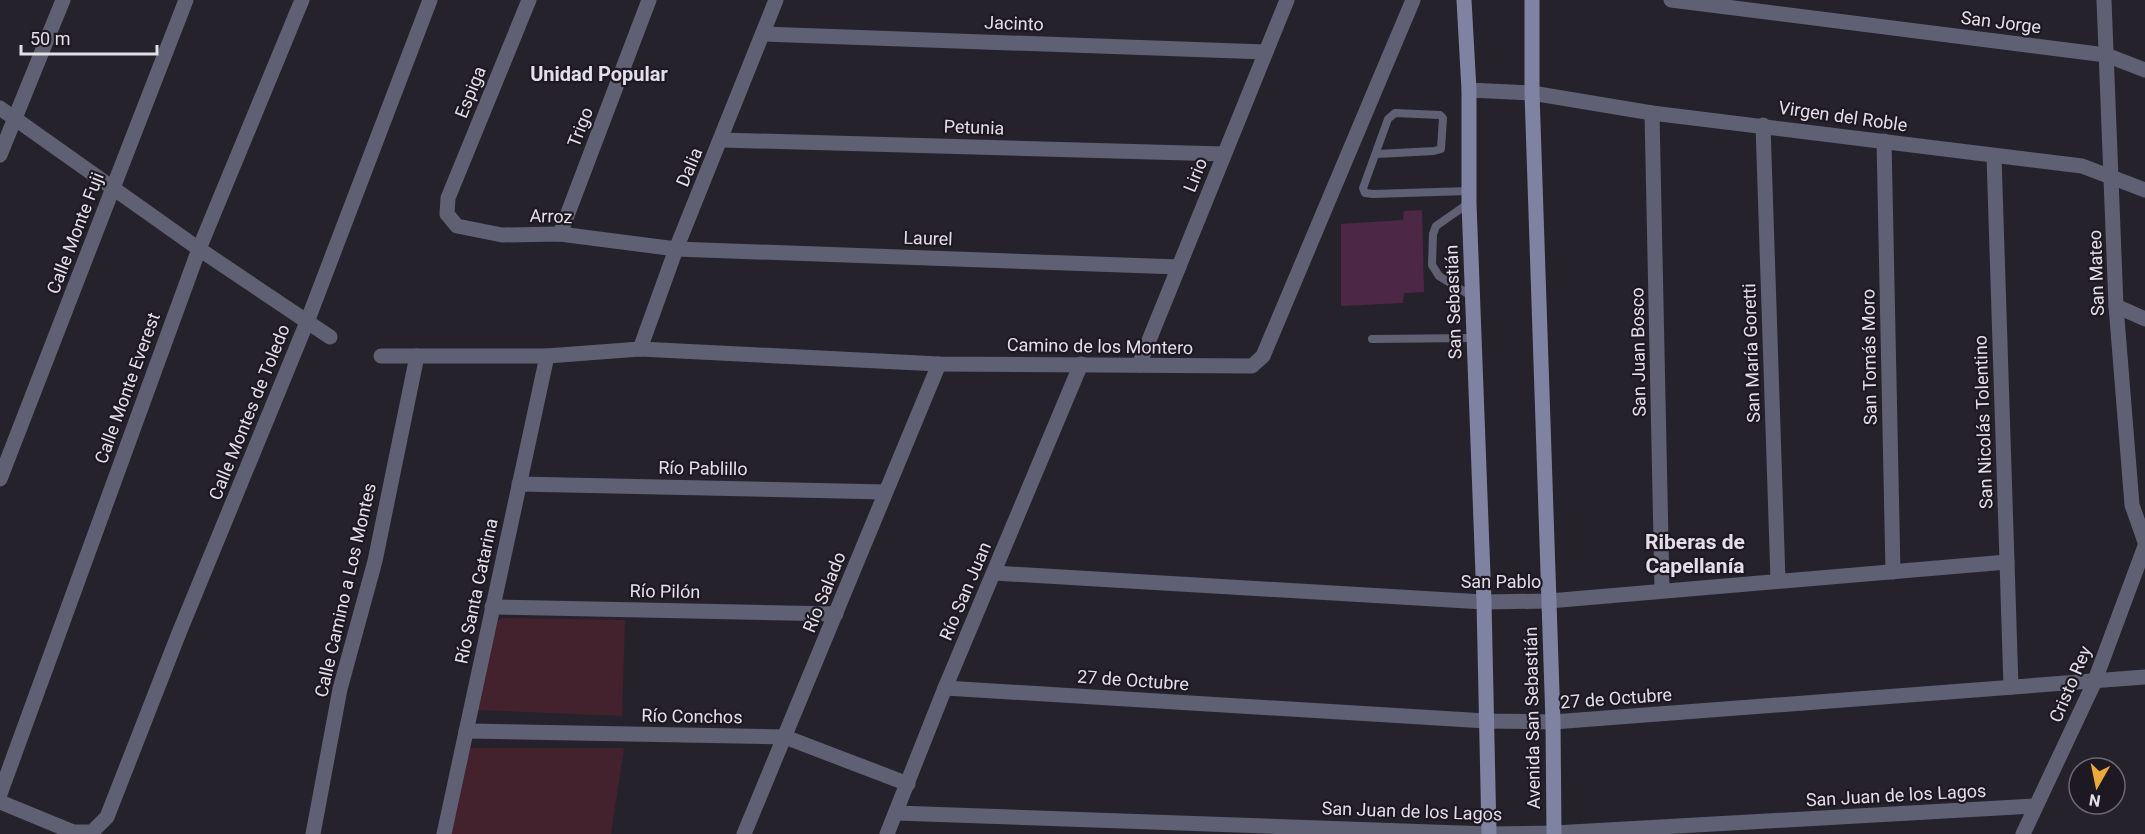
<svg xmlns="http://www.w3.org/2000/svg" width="2145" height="834" font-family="Roboto,sans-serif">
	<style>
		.green { fill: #43222d }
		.building { fill: #4c2846 }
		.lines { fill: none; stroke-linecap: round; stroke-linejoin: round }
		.lane { stroke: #5f6074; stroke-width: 8 }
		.street { stroke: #5f6074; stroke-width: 15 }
		.secondary { stroke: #8082a1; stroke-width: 15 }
		.labels { text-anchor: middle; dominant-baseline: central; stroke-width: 4.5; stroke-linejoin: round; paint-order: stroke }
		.street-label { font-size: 18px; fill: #e2dfe6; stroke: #1d1822 }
		.neighbourhood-label { font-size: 20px; font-weight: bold; fill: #e2dfe6; stroke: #1d1822 }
		.quarter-label { font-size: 21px; font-weight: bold; fill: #e2dfe6; stroke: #1d1822 }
	</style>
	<rect width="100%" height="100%" fill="#26222b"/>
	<g class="green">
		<polygon points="502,618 625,620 622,716 479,710 475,705 494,622"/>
		<polygon points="469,748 624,748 611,834 450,834"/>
	</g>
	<polygon class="building" points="1422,210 1424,292 1404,293 1403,303 1341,306 1341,224 1403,220 1404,211"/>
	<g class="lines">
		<g class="lane">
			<polyline points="1377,154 1434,151 1441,149 1443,118 1440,115 1395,113 1388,119 1363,188 1365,193 1373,194 1469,191"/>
			<polyline points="1469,203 1436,226 1433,234 1432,265 1439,276 1473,297"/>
			<polyline points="1372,339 1474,338"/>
		</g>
		<g class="street">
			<polyline points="529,0 448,198 447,214 457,226 502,235 560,234 676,249 1179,267"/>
			<polyline points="1671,0 2106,55 2145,70"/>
			<polyline points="2104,0 2116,306 2132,505 2145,542"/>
			<polyline points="763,34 1265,52"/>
			<polyline points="1469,90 1532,93 1652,113 2082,166 2145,190"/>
			<polyline points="0,108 199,249 330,337"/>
			<polyline points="1652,113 1662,589"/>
			<polyline points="1763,125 1778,580"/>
			<polyline points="722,140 1224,154"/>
			<polyline points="1884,141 1893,572"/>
			<polyline points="0,155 63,0"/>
			<polyline points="1994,156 2011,687"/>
			<polyline points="560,234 649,0"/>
			<polyline points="2116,306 2145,319"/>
			<polyline points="640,349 676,249 776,0"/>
			<polyline points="381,356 547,356 640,349 939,364 1252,366 1263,356 1413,0"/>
			<polyline points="1139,365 1287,0"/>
			<polyline points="0,479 186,0"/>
			<polyline points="519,484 885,492"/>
			<polyline points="994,573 1484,602 1549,601 2007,562"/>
			<polyline points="492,607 836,614"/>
			<polyline points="945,688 1486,721 1553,722 2145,677"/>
			<polyline points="466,731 785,737 908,784"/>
			<polyline points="0,794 199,249 302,0"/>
			<polyline points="0,802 73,832 92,832 107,817 179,633 307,322 430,0"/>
			<polyline points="896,813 1489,834 1554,833 2035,806"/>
			<polyline points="313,834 340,689 375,561 417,356"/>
			<polyline points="444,834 547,356"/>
			<polyline points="744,834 939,364"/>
			<polyline points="887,834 945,688 1081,364"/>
			<polyline points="2023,834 2094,683 2145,546"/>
		</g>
		<g class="secondary">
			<polyline points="1464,0 1469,90 1469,203 1484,602 1489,834"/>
			<polyline points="1532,0 1532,93 1553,722 1554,834"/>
		</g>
	</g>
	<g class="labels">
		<g class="street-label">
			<text transform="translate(2001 22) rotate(7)">San Jorge</text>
			<text transform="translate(1014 23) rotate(2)">Jacinto</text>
			<text transform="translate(470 92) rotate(-68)">Espiga</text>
			<text transform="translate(1843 116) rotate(8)">Virgen del Roble</text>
			<text transform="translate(580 127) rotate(-69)">Trigo</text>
			<text transform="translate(974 127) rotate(2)">Petunia</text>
			<text transform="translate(689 167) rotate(-67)">Dalia</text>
			<text transform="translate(1195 175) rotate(-68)">Lirio</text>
			<text transform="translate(551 216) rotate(2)">Arroz</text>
			<text transform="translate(75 233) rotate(-69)">Calle Monte Fuji</text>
			<text transform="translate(928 238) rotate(2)">Laurel</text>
			<text transform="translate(2096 273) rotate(-92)">San Mateo</text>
			<text transform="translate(1453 302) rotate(-92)">San Sebastián</text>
			<text transform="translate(1100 346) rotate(1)">Camino de los Montero</text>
			<text transform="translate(1638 352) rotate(-91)">San Juan Bosco</text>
			<text transform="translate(1751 353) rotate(-92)">San María Goretti</text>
			<text transform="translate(1869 357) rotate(-91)">San Tomás Moro</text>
			<text transform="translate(127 388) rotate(-70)">Calle Monte Everest</text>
			<text transform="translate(249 412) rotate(-68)">Calle Montes de Toledo</text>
			<text transform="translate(1983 422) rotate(-92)">San Nicolás Tolentino</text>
			<text transform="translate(703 468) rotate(1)">Río Pablillo</text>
			<text x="1501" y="581">San Pablo</text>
			<text transform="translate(345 590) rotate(-77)">Calle Camino a Los Montes</text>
			<text transform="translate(476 591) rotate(-78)">Río Santa Catarina</text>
			<text transform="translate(665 591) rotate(1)">Río Pilón</text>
			<text transform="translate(965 591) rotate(-67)">Río San Juan</text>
			<text transform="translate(824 592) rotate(-68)">Río Salado</text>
			<text transform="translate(1133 680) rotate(4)">27 de Octubre</text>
			<text transform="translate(2070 684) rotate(-67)">Cristo Rey</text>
			<text transform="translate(1616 698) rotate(-4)">27 de Octubre</text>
			<text transform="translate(692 716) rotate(1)">Río Conchos</text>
			<text transform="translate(1532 718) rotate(-91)">Avenida San Sebastián</text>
			<text transform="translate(1896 795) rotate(-3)">San Juan de los Lagos</text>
			<text transform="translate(1412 811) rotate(2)">San Juan de los Lagos</text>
		</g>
		<g class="neighbourhood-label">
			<text x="599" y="74">Unidad Popular</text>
		</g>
		<g class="quarter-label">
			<text x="1695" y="542">Riberas de<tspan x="1695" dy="24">Capellanía</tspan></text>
		</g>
	</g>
	<g transform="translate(2097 786) rotate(189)"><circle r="28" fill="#1d1822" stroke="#6c6870" stroke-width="1.5"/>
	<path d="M0-4.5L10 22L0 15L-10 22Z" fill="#eda83b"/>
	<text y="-9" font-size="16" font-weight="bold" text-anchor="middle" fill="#e2dfe6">N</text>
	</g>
	<path d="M21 45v9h136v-9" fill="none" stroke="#e2dfe6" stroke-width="3"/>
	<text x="30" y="45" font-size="18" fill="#e2dfe6" stroke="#1d1822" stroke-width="4.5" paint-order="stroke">50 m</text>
</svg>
